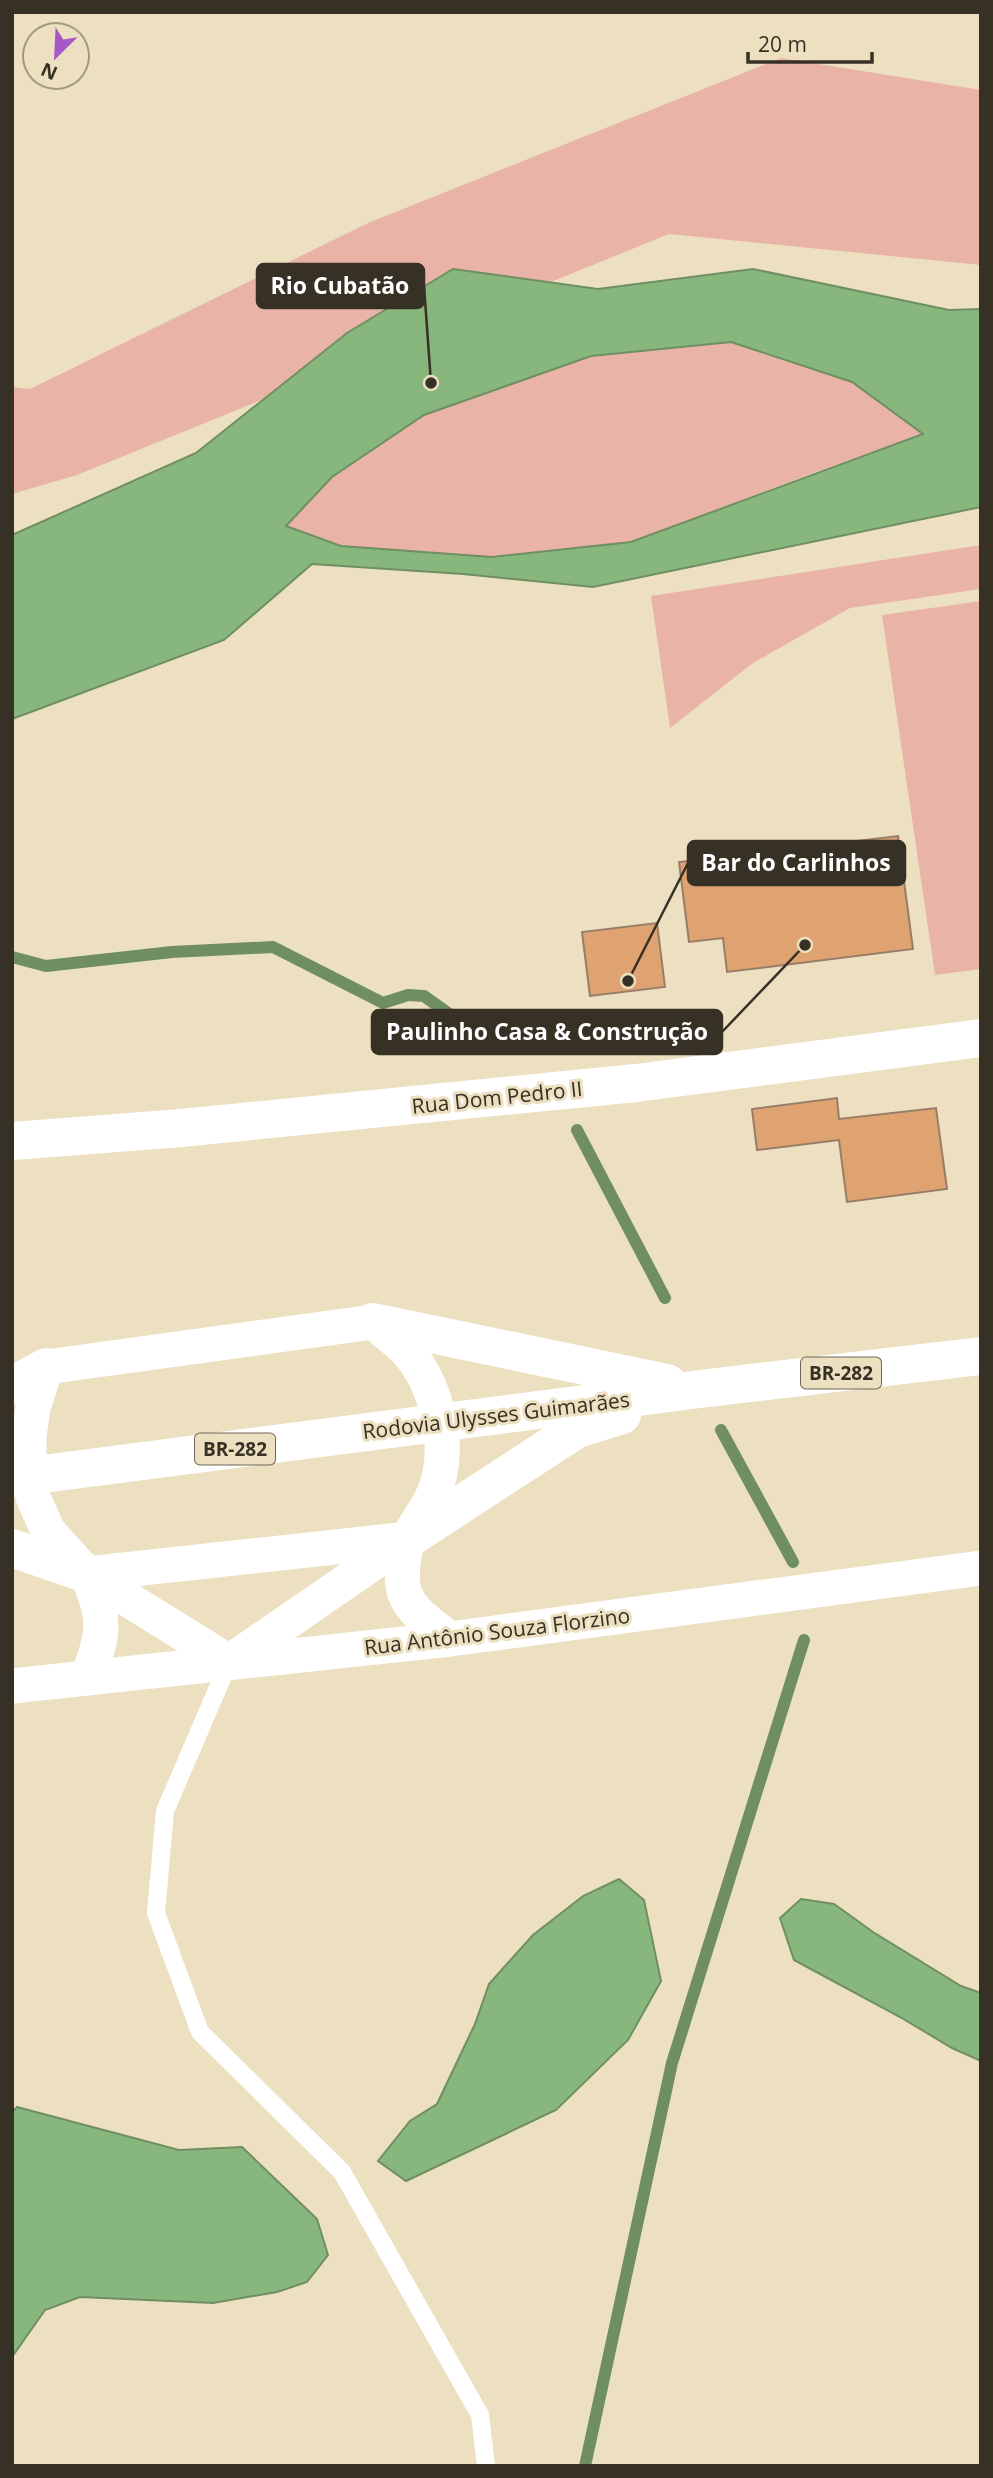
<svg xmlns="http://www.w3.org/2000/svg" width="993" height="2478" font-family="'Open Sans',sans-serif">
	<style>
		.green { fill: #e9b4a7 }
		.water { fill: #87b77d; stroke: #6f8f63; stroke-width: 2; fill-rule: evenodd }
		.lines { fill: none; stroke-linecap: round; stroke-linejoin: round }
		.stream { stroke: #6f8f63; stroke-width: 12 }
		.building { fill: #dfa371; stroke: #977d69; stroke-width: 2 }
		.service { stroke: #fff; stroke-width: 18 }
		.minor { stroke: #fff; stroke-width: 35 }
		.secondary { stroke: #fff; stroke-width: 38 }
		.trunk { stroke: #fff; stroke-width: 38 }
		.labels { text-anchor: middle; dominant-baseline: central; stroke-width: 6; stroke-linejoin: round; paint-order: stroke }
		.shield { fill: #ede0c0; stroke: #6e6654; stroke-width: 2 }
		.shield-label { font-size: 19px; font-weight: bold; fill: #373125 }
		.street-label { font-size: 21px; fill: #373125; stroke: #ede0c0 }
		.leader { fill: none; stroke: #373125; stroke-width: 2.5 }
		.callout-dot { fill: #373125; stroke: #ede0c0; stroke-width: 2.5 }
		.callout { fill: #373125; stroke: #373125; stroke-width: 2.5 }
		.callout-label { font-size: 23px; text-anchor: middle; font-weight: bold; fill: #fff }
	</style>
	<rect width="100%" height="100%" fill="#ede0c0"/>
	<g class="green">
		<polygon points="781,58 981,90 981,265 669,234 77,475 12,494 12,387 30,389 368,223"/>
		<polygon points="731,342 852,382 923,434 813,473 631,542 493,557 341,546 285,526 332,477 424,415 591,356"/>
		<polygon points="981,545 981,589 850,608 753,663 670,728 651,596"/>
		<polygon points="981,601 981,969 935,975 882,615"/>
	</g>
	<g class="water">
		<path d="M453 269 598 289 753 269 949 310 981 309V507L593 587 463 574 312 564 224 640 12 719V535L196 453 347 333ZM731 342 852 382 923 434 631 542 492 557 341 546 286 526 332 477 424 415 591 356Z"/>
		<polygon points="619,1879 644,1900 661,1981 628,2040 556,2110 406,2181 378,2161 410,2121 437,2104 475,2024 489,1984 533,1935 583,1896"/>
		<polygon points="801,1899 834,1904 873,1932 961,1986 981,1993 981,2061 952,2048 900,2017 794,1960 780,1918"/>
		<polygon points="17,2107 179,2150 242,2147 317,2219 328,2255 307,2282 277,2292 213,2303 80,2297 45,2310 12,2357 12,2112"/>
	</g>
	<g class="lines">
		<g class="stream">
			<polyline points="12,957 46,966 172,952 273,947 383,1003 408,995 424,996 483,1038"/>
			<polyline points="577,1130 665,1298"/>
			<polyline points="721,1430 793,1562"/>
			<polyline points="585,2466 672,2063 804,1640"/>
		</g>
	</g>
	<g class="building">
		<polygon points="898,836 913,949 727,972 723,938 689,942 679,862"/>
		<polygon points="657,923 665,987 590,996 582,932"/>
		<polygon points="837,1098 839,1119 936,1108 947,1189 847,1202 839,1140 757,1150 752,1109"/>
	</g>
	<g class="lines">
		<polyline class="service" points="229,1662 165,1811 156,1913 200,2032 342,2172 480,2415 486,2466"/>
		<g class="minor">
			<polyline points="87,1574 408,1539"/>
			<path d="M87 1574C106 1618 105 1634 87 1678"/>
			<polyline points="232,1660 405,1541"/>
			<path d="M229 1662 87 1574 48 1531 33 1497 29 1475V1436L33 1408 46 1367 373 1322C384 1331 396 1340 406 1350 438 1385 453 1451 433 1495 427 1510 416 1522 409 1537 403 1551 400 1579 405 1594 412 1613 435 1627 450 1639"/>
			<polyline points="12,1686 450,1639 981,1568"/>
		</g>
		<polyline class="secondary" points="12,1141 181,1128 636,1083 981,1038"/>
		<g class="trunk">
			<polyline points="373,1322 667,1383"/>
			<polyline points="12,1386 46,1367"/>
			<polyline points="12,1478 700,1389 981,1356"/>
			<polyline points="408,1539 577,1429 622,1415"/>
			<polyline points="12,1548 87,1574"/>
		</g>
	</g>
	<g class="labels">
		<g class="shield">
			<rect x="801" y="1357.5" width="80" height="31" rx="5"/>
			<rect x="195" y="1433.5" width="80" height="31" rx="5"/>
		</g>
		<g class="shield-label">
			<text x="841" y="1373">BR-282</text>
			<text x="235" y="1449">BR-282</text>
		</g>
		<g class="street-label">
			<text transform="translate(497 1097) rotate(-6)">Rua Dom Pedro II</text>
			<text transform="translate(496 1415) rotate(-7)">Rodovia Ulysses Guimarães</text>
			<text transform="translate(497 1631) rotate(-7)">Rua Antônio Souza Florzino</text>
		</g>
	</g>
	<path class="leader" d="M431 383L424 286M628 981L688 863M805 945L722 1032"/>
	<g class="callout-dot">
		<circle cx="431" cy="383" r="7"/>
		<circle cx="628" cy="981" r="7"/>
		<circle cx="805" cy="945" r="7"/>
	</g>
	<g class="callout">
		<rect x="257" y="264" width="167" height="44" rx="7"/>
		<rect x="688" y="841" width="217" height="44" rx="7"/>
		<rect x="372" y="1010" width="350" height="44" rx="7"/>
	</g>
	<g class="callout-label">
		<text x="340" y="294">Rio Cubatão</text>
		<text x="796" y="871">Bar do Carlinhos</text>
		<text x="547" y="1040">Paulinho Casa &amp; Construção</text>
	</g>
	<rect width="993" height="2478" fill="none" stroke="#373125" stroke-width="28"/>
	<g transform="translate(56 56) rotate(204)"><circle r="33" fill="#ede0c0" stroke="#a49a82" stroke-width="2"/>
	<path d="M0-5L12 26L0 18L-12 26Z" fill="#a657c8"/>
	<text y="-10" font-size="19" font-weight="bold" text-anchor="middle" fill="#373125">N</text>
	</g>
	<path d="M748 52v10h124v-10" fill="none" stroke="#373125" stroke-width="3.5"/>
	<text x="758" y="52" font-size="21" fill="#373125" stroke="#ede0c0" stroke-width="5" paint-order="stroke">20 m</text>
</svg>
